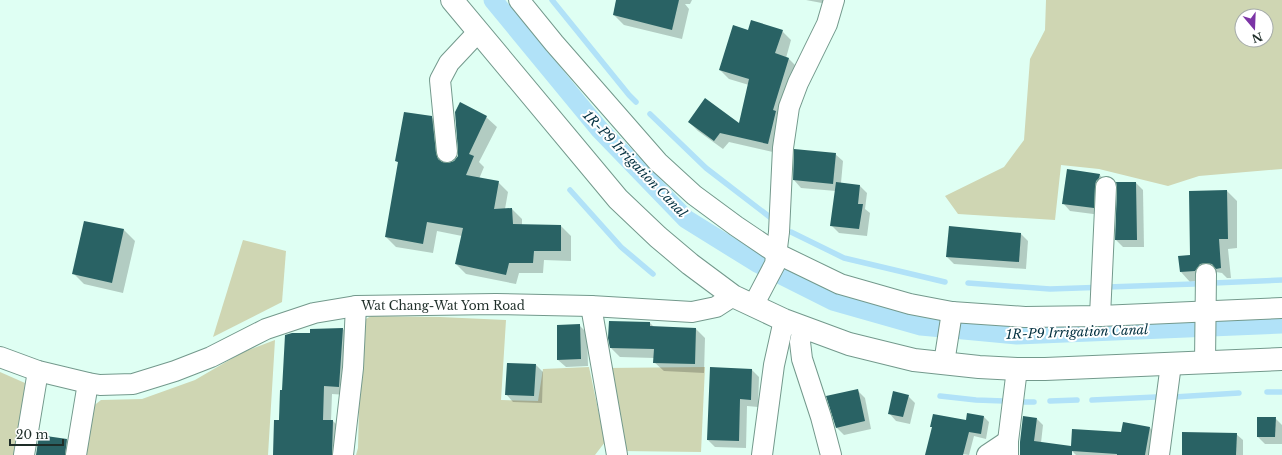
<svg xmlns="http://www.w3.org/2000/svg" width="1282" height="455" font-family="'Libre Baskerville',serif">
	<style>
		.green { fill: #cfd6b3; fill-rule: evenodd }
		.shadow { fill: #0003 }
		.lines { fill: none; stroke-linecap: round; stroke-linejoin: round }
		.stream { stroke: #b1e2f8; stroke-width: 5.5 }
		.canal { stroke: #b1e2f8; stroke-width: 19 }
		.building { fill: #296264 }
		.minor-casing { stroke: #73998c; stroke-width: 22 }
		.major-casing { stroke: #73998c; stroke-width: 24 }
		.minor { stroke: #fff; stroke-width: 20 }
		.major { stroke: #fff; stroke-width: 22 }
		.labels { text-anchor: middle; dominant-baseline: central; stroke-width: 4; stroke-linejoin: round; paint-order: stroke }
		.street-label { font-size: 12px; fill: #1e2d28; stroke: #fff }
		.water-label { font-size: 13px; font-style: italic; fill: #043141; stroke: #fff }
	</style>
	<rect width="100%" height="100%" fill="#dffff3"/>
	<g class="green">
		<path d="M1046 0H1282V169L1199 176 1168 186 1099 169 1061 165 1055 220 958 214 945 196 1004 167 1024 140 1030 59 1045 30ZM1242 16H1266V40H1242Z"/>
		<polygon points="243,240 286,251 282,302 213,337"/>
		<polygon points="371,316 440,317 506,320 501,400 538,401 543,369 589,367 605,442 595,455 356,455 358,448 361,322"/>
		<polygon points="275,340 268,455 83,455 92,407 101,400 142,399 195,380 243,352"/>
		<polygon points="705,367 701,452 621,451 606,368"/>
		<polygon points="0,372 25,383 15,455 0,455"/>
	</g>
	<g class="shadow">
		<polygon points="617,0 692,0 690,4 685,4 689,9 682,39 624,25 614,15"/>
		<polygon points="806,0 827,0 827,4"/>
		<polygon points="749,31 782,31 791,40 786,58 789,59 798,68 777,153 729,142 723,149 698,131 689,122 740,125 749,85 729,79 720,70"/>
		<polygon points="431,117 442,127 445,164 455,162 486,117 497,127 479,162 484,167 479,179 498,182 508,192 505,209 512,209 522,219 522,225 561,226 571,236 571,261 544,260 543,273 519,273 516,284 466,274 456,264 462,236 437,231 433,253 396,247 386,237 399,163 396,161"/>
		<polygon points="795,150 835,154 843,161 841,183 860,186 867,193 865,209 870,213 867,236 839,233 831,225 836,191 801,188 794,180"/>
		<polygon points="1099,174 1106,182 1101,215 1070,211 1063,203"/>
		<polygon points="1136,183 1143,190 1144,247 1123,247 1116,240 1118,187"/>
		<polygon points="1227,191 1237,201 1237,248 1228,249 1231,278 1227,278 1222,273 1216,272 1210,274 1205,280 1190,282 1181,272 1191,256"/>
		<polygon points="85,222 124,230 135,241 123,293 84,284 73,273"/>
		<polygon points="950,227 1021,234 1028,241 1026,269 954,264 947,257"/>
		<polygon points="650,323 654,327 696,329 705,338 704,373 664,371 654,362 654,358 620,357 611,348"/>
		<polygon points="579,325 587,333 588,366 566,367 558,360"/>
		<polygon points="343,329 351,337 347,395 332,394 331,421 333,421 341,429 340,455 274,455 283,391 311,334 311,330"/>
		<polygon points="536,365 543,372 542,403 513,402 506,394"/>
		<polygon points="711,368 752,370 759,377 758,407 747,406 746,448 715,447 708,440"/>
		<polygon points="857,390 865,398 871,429 844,435 837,428"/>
		<polygon points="908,396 915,403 910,424 896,421 889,413"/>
		<polygon points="968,415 984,417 989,422 986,439 974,436 969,455 955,453 955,455 926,455 933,428 931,426 967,422"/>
		<polygon points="1275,418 1282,425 1282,444 1265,444 1258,437"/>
		<polygon points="1037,419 1043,425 1041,443 1052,455 1020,455"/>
		<polygon points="1149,427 1157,435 1153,455 1076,455 1072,451 1122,433"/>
		<polygon points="1236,434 1243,440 1243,455 1183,455"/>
		<polygon points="67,440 77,450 77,455 37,455"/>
	</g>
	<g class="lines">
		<g class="stream">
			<polyline points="552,0 629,95 636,102"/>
			<polyline points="650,114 706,168 771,218"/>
			<polyline points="570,190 621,247 653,274"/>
			<polyline points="791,232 844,258 945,282"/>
			<polyline points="968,283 1050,289 1194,284"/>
			<polyline points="1214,283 1282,280"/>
			<polyline points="1267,392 1282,392"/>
			<polyline points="940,396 976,400 1004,401"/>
			<polyline points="1174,397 1239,393"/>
			<polyline points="1092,400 1156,397"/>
			<polyline points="1050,401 1077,400"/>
			<polyline points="1019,402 1034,402"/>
		</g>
		<polyline class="canal" points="493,0 600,130 686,219 757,263 833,301 921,326 1017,335 1282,324"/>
	</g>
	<g class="building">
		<polygon points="616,0 679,0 672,30 613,15"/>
		<polygon points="751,20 783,30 775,53 789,58 773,110 776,111 768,144 720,133 714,141 688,122 705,98 739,123 749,79 719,70 733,25 748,30"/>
		<polygon points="460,102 487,116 469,154 474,156 466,175 499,181 494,209 512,208 513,224 561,225 561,251 534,251 533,263 509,263 506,275 455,264 463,228 427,222 423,244 385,237 398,162 395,161 404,112 432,116 436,153 438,159 442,162 448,163 454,161 458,156 458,151 455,112"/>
		<polygon points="794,149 836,153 833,184 793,180"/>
		<polygon points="1067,169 1100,174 1099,178 1096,181 1095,186 1094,208 1062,204"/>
		<polygon points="836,182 860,185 858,204 863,204 859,229 830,226"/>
		<polygon points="1116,182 1136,182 1137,240 1115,240 1117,188"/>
		<polygon points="1227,190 1228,239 1219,239 1221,268 1216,269 1212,264 1206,263 1200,264 1195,271 1180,272 1178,256 1190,255 1189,191"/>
		<polygon points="84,221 124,229 112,283 72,274"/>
		<polygon points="949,226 1021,233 1019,262 946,257"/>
		<polygon points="609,321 650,322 650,326 696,328 695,364 653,363 654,349 610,348 608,338"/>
		<polygon points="580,324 581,359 557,360 557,325"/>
		<polygon points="343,328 339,387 324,386 323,420 333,420 332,455 273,455 274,420 279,420 280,390 282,390 285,335 292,333 310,333 310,329"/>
		<polygon points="507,363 536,364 534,396 505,395"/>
		<polygon points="710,367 752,369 751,400 740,399 739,441 707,440"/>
		<polygon points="858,389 865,421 836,428 826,396"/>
		<polygon points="893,391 909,395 903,417 888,414"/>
		<polygon points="967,413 984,416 981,434 969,432 963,455 925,455 932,427 930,427 933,414 966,420"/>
		<polygon points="1023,416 1037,418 1034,441 1071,446 1072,429 1121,432 1123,422 1150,427 1145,455 1117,455 1117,454 1072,451 1072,455 1020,455 1020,442"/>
		<polygon points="1257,417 1276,417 1275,437 1257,437"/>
		<polygon points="1182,432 1237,433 1236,455 1182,455"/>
		<polygon points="39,435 67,439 65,455 36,455"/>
	</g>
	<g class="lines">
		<g class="minor-casing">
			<g id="minor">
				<polyline points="519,0 554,43 658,162 694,195 736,226 776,253 840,284 910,304 952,312 1025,317 1100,316 1282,308"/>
				<polyline points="447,152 440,80 449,63 478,32"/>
				<polyline points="591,306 617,455"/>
				<polyline points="753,306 775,264 779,232 783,148 789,107 798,83 827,24 834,0"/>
				<polyline points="1100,316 1106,187"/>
				<polyline points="803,328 800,342 802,359 821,417 831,455"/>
				<polyline points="0,357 38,371 88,383 100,385 133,384 175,371 211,357 266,329 314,313 356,306 496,304 591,306 692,312 716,307 733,296"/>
				<polyline points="1205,362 1206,274"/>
				<polyline points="944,363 952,312"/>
				<polyline points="24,455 38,371"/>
				<polyline points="76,455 88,383"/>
				<polyline points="343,455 353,368 356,306"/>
				<polyline points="762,455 774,365 784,320"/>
				<polyline points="987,455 1008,441"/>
				<polyline points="1008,455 1008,441 1017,369"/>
				<polyline points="1159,455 1171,364"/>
			</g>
		</g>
		<g class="major-casing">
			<polyline id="major" points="452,0 618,199 658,237 690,264 733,296 784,320 849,344 914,360 979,367 1017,369 1045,369 1282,359"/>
		</g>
		<use href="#minor" class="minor"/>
		<use href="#major" class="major"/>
	</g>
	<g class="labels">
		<g class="street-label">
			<text x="443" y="305">Wat Chang-Wat Yom Road</text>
		</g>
		<g class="water-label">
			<text transform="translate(635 164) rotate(46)">1R-P9 Irrigation Canal</text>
			<text transform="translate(1077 332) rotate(-2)">1R-P9 Irrigation Canal</text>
		</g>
	</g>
	<g transform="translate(1254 28) rotate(161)"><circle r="19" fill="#ffffff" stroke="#a5aba9"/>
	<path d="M0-3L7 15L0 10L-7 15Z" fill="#7c34a6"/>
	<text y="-6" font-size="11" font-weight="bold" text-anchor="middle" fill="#1e2d28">N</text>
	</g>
	<path d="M10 439v6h53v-6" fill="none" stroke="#1e2d28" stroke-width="2"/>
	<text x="16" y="439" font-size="12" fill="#1e2d28" stroke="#ffffff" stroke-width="3" paint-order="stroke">20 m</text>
</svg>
